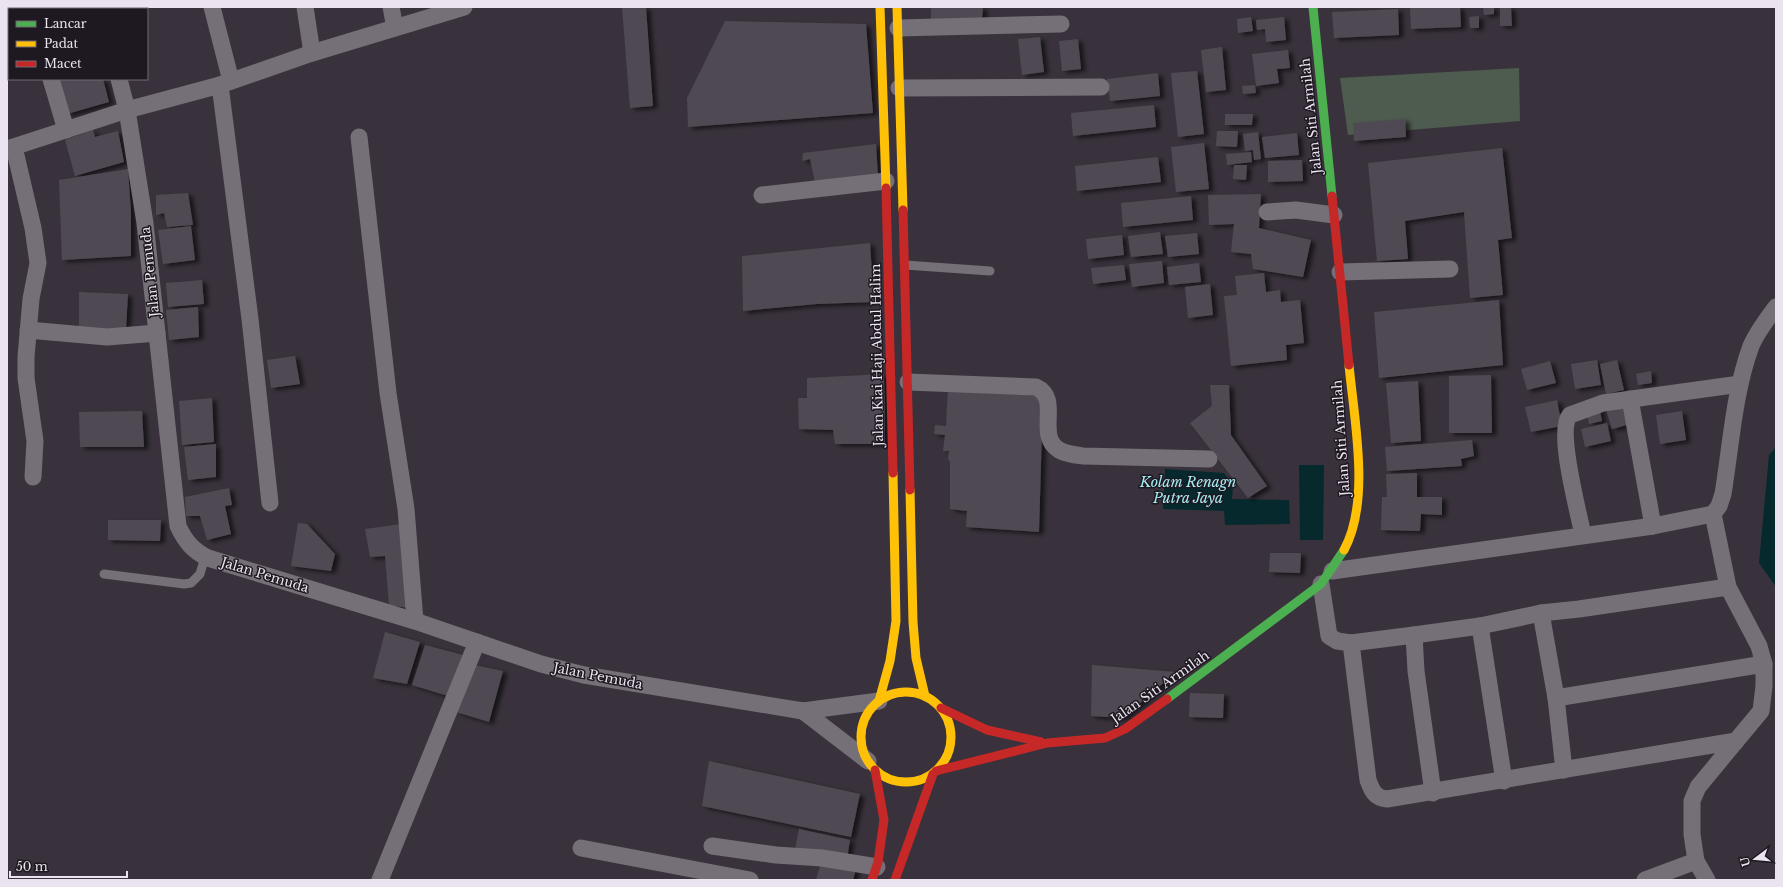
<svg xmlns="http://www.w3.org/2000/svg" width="1783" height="887" font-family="'Libre Baskerville',serif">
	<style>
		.green { fill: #4e5b4f }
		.water { fill: #05292d }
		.building { fill: #4f4a52; filter: url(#shadow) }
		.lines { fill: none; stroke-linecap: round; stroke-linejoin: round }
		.lane { stroke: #756f78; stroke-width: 9 }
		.street { stroke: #756f78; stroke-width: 17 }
		.fast { stroke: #4caf50; stroke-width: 9 }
		.slow { stroke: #ffc107; stroke-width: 9 }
		.jam { stroke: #c62828; stroke-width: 9 }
		.labels { text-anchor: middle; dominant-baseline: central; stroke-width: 3; stroke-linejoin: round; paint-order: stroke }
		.street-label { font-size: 13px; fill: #ebe3f0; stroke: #1e1821 }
		.water-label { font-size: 14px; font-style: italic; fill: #a4edf3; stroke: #1e1821 }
	</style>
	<defs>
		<filter id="shadow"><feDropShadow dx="4.5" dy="2.5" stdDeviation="2" flood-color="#0009"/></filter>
	</defs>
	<rect width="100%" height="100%" fill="#39323c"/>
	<polygon class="green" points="1519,68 1520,121 1348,135 1340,78"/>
	<g class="water">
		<polygon points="1776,447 1776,587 1759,563 1769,455"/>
		<polygon points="1299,465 1324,465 1323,540 1300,540"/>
		<polygon points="1165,469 1224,473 1233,485 1232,499 1289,500 1290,524 1225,525 1224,511 1163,509"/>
	</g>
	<g class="building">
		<polygon points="622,7 646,7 653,106 630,108"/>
		<polygon points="931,7 983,7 982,20 931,22"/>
		<polygon points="1410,7 1460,7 1461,27 1411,29"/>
		<polygon points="1483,7 1494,7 1494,14 1484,15"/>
		<polygon points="1500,7 1511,7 1512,26 1500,26"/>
		<polygon points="1398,9 1399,35 1334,38 1332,12"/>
		<polygon points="1479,16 1479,28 1470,28 1469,17"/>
		<polygon points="1251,17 1253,31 1238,33 1237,19"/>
		<polygon points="1284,17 1286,40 1266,42 1265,29 1257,30 1256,20"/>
		<polygon points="725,21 866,24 873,113 688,127 687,98"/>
		<polygon points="1040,37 1044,72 1022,75 1018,39"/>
		<polygon points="1078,39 1081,69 1062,71 1059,41"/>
		<polygon points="1222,47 1226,90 1206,92 1201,50"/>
		<polygon points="1288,50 1290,68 1277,69 1279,83 1256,86 1252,54"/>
		<polygon points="1197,71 1204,134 1178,137 1171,73"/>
		<polygon points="1158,73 1160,96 1110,101 1107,79"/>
		<polygon points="58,79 103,79 109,102 67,114"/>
		<polygon points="1255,85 1256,93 1243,94 1242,86"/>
		<polygon points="1154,105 1156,127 1073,136 1071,113"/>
		<polygon points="1225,114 1253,114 1252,125 1225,125"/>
		<polygon points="1405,119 1406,137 1354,141 1353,123"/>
		<polygon points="93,130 95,137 118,131 124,162 75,176 65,140"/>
		<polygon points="1217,131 1238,131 1237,147 1216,146"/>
		<polygon points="1258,132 1261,159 1254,160 1253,150 1245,151 1243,134"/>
		<polygon points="1297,133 1299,155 1265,158 1262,137"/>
		<polygon points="1204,143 1209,189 1176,192 1171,147"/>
		<polygon points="876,144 878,177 815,182 810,159 802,161 803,153"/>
		<polygon points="1502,148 1512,238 1498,240 1503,295 1470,298 1464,212 1405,221 1408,259 1377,261 1368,163"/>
		<polygon points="1251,152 1252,162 1227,165 1226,154"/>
		<polygon points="1158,157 1161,182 1077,191 1075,166"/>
		<polygon points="1302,160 1303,181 1268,182 1268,161"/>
		<polygon points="1234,165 1247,165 1246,180 1233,179"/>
		<polygon points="128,169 131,212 131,256 62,260 59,180"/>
		<polygon points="188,193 193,225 167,227 164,213 156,215 156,195"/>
		<polygon points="1261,194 1259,228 1311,240 1303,277 1253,269 1251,254 1231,252 1234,224 1209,225 1208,195"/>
		<polygon points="1191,196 1193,220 1123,227 1121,203"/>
		<polygon points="191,226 195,260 163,264 158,230"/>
		<polygon points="1160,232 1163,254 1131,257 1128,236"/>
		<polygon points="1197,233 1199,254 1168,257 1165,236"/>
		<polygon points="1122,235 1124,255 1088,259 1086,239"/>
		<polygon points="870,243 874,302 817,304 743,311 742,256"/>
		<polygon points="1162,261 1164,283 1132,287 1129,264"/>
		<polygon points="1199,263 1201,282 1169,285 1167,267"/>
		<polygon points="1124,265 1126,280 1093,284 1091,268"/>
		<polygon points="1264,273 1266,292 1280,290 1281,302 1300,300 1304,343 1286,345 1287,360 1231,366 1224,296 1237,295 1235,276"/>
		<polygon points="202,280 204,304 168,307 166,283"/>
		<polygon points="1210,284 1213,315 1188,318 1185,287"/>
		<polygon points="79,292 128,294 126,329 79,329"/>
		<polygon points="1499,300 1503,365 1379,378 1374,312"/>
		<polygon points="198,307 199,337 169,340 166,310"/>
		<polygon points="295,356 300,384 271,388 267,360"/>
		<polygon points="1597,360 1601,385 1575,389 1571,364"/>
		<polygon points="1617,360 1624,390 1606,394 1600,364"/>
		<polygon points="1550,361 1556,383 1527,390 1521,369"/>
		<polygon points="1651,371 1652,383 1638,385 1636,374"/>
		<polygon points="884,374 885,444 835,444 833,430 799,429 798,398 807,398 807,378"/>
		<polygon points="1491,375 1492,433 1449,433 1449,376"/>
		<polygon points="1418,381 1421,441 1391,443 1386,383"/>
		<polygon points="1210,385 1229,385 1231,435 1267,486 1248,498 1190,423 1212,406"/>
		<polygon points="948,389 1043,396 1039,532 966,527 967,511 950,509 950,462 948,459 949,451 943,451 945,435 934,434 935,425 946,426"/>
		<polygon points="212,398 214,442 182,445 179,401"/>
		<polygon points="1557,400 1562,426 1531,432 1525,407"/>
		<polygon points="1625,401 1631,424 1612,429 1605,406"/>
		<polygon points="1599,406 1602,421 1589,424 1586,409"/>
		<polygon points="142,411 144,447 80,447 79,412"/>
		<polygon points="1682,411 1686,440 1660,444 1656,415"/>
		<polygon points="1607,423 1611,441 1585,447 1581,429"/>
		<polygon points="1472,440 1474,456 1461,459 1462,466 1387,471 1385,447"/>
		<polygon points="216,444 216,477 188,480 184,447"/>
		<polygon points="1417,473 1417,497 1442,497 1442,515 1421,514 1420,531 1381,530 1382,497 1387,497 1386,474"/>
		<polygon points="229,488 232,505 225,506 231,534 207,540 200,516 186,516 185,497"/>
		<polygon points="108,520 161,520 160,541 108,540"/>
		<polygon points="298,523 307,524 335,554 331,571 291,566"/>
		<polygon points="401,524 408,608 389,605 385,556 370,557 365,529"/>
		<polygon points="1270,553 1301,553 1300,573 1269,572"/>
		<polygon points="385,632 420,642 407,684 373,678"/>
		<polygon points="425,645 463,655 448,696 412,685"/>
		<polygon points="474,665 503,671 489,722 456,712"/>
		<polygon points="1092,665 1176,672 1123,718 1091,716"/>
		<polygon points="1190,693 1224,694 1223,718 1189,717"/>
		<polygon points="709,761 860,794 851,837 702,806"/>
		<polygon points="799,829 850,840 847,859 795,850"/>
		<polygon points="821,862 856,869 853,880 816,880"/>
	</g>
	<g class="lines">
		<g class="lane">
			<polyline points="905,265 990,271"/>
			<polyline points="104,574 184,584 191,583 200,574 205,557"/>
		</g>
		<g class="street">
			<polyline points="30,7 31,9"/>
			<polyline points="100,7 101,9"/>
			<polyline points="212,7 231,81"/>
			<polyline points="305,7 312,53"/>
			<polyline points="391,7 395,28"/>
			<polyline points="898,28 1061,24"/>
			<polyline points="51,79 66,130"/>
			<path d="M119 79 127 110 145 223 178 526C185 541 193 551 208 558L415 621 541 664 584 675 803 711 879 701"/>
			<polyline points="220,85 250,319 270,503"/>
			<polyline points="899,88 1101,87"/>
			<polyline points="359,137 388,393 406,509 415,621"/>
			<polyline points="14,147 33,228 38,263 31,299 26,357 26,378 35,441 33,477"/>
			<polyline points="7,149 127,110 220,85 312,53 464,7"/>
			<polyline points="762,195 886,181"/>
			<polyline points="1267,212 1296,210 1334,215"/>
			<polyline points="1340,272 1450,269"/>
			<polyline points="28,330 107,337 157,333"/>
			<path d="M908 382 1036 387C1062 399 1035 435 1059 450 1066 454 1075 455 1083 456L1209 459"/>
			<polyline points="1630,399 1653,526"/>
			<path d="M1583 535C1579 514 1556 430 1570 415L1603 403 1740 384"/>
			<path d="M1332 571 1653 526 1713 514 1719 506 1723 494C1731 445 1734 392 1751 346 1757 332 1767 319 1776 307"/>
			<path d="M1321 584 1329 636 1337 641 1351 643 1368 780C1372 791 1375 798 1387 799L1736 741 1761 711 1764 686V664L1759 646 1728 587 1713 514"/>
			<polyline points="1541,613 1556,698"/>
			<polyline points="1480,626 1504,781"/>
			<polyline points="1414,635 1480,626 1541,613 1579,609 1728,587"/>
			<polyline points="1351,643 1414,635 1416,671 1433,793"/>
			<polyline points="803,711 868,761"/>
			<polyline points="1564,770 1556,698 1764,664"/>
			<polyline points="712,846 776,855 822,858 877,867"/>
			<polyline points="581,848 750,880"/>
			<polyline points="380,880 477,642"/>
			<polyline points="1645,880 1696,861"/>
			<polyline points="1707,880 1696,861 1692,834 1692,801 1698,787 1736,741"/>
		</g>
		<g class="fast">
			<polyline points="1313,7 1332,196"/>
			<polyline points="1167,699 1321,584 1344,550"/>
		</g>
		<g class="slow">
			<polyline points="880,7 886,188"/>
			<polyline points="897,7 903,210"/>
			<polyline points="910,490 913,622 916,658 925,696"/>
			<path d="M1344 550C1371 501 1354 419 1349 365"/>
			<circle cx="906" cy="737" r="45"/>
			<polyline points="879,701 890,661 896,621 893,473"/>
		</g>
		<g class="jam">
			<polyline points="886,188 893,473"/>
			<polyline points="1332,196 1349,365"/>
			<polyline points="903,210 910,490"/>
			<polyline points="941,708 987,730 1041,742"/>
			<polyline points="936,771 1047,743 1105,738 1125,729 1167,699"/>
			<polyline points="872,880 878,862 884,820 875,770"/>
			<polyline points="895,880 933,774"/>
		</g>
	</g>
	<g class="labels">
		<g class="street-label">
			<text transform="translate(1311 116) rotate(-96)">Jalan Siti Armilah</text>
			<text transform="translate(150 272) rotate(-96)">Jalan Pemuda</text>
			<text transform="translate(877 355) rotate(-91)">Jalan Kiai Haji Abdul Halim</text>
			<text transform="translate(1341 438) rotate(-94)">Jalan Siti Armilah</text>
			<text transform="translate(265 575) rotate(17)">Jalan Pemuda</text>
			<text transform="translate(598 676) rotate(11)">Jalan Pemuda</text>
			<text transform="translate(1160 687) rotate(-35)">Jalan Siti Armilah</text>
		</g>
		<g class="water-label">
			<text x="1188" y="482">Kolam Renagn<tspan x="1188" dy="16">Putra Jaya</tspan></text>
		</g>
	</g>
	<rect width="1783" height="887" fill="none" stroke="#ebe3f0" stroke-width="16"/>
	<rect x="8" y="8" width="140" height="72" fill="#1e1821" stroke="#706974"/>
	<rect x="16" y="21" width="20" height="6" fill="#4caf50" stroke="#706974"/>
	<text x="44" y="28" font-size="12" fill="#ebe3f0">Lancar</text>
	<rect x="16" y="41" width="20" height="6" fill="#ffc107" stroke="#706974"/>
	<text x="44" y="48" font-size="12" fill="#ebe3f0">Padat</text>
	<rect x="16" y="61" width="20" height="6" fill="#c62828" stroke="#706974"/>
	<text x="44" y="68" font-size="12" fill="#ebe3f0">Macet</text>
	<g transform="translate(1755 859) rotate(254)" stroke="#1e1821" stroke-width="3" paint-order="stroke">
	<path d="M0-3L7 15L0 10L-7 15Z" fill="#ebe3f0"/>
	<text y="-6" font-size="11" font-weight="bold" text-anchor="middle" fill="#ebe3f0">U</text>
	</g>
	<path d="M10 871v6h117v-6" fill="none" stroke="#ebe3f0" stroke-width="2"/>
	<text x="16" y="871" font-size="12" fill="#ebe3f0" stroke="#1e1821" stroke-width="3" paint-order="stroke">50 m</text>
</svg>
